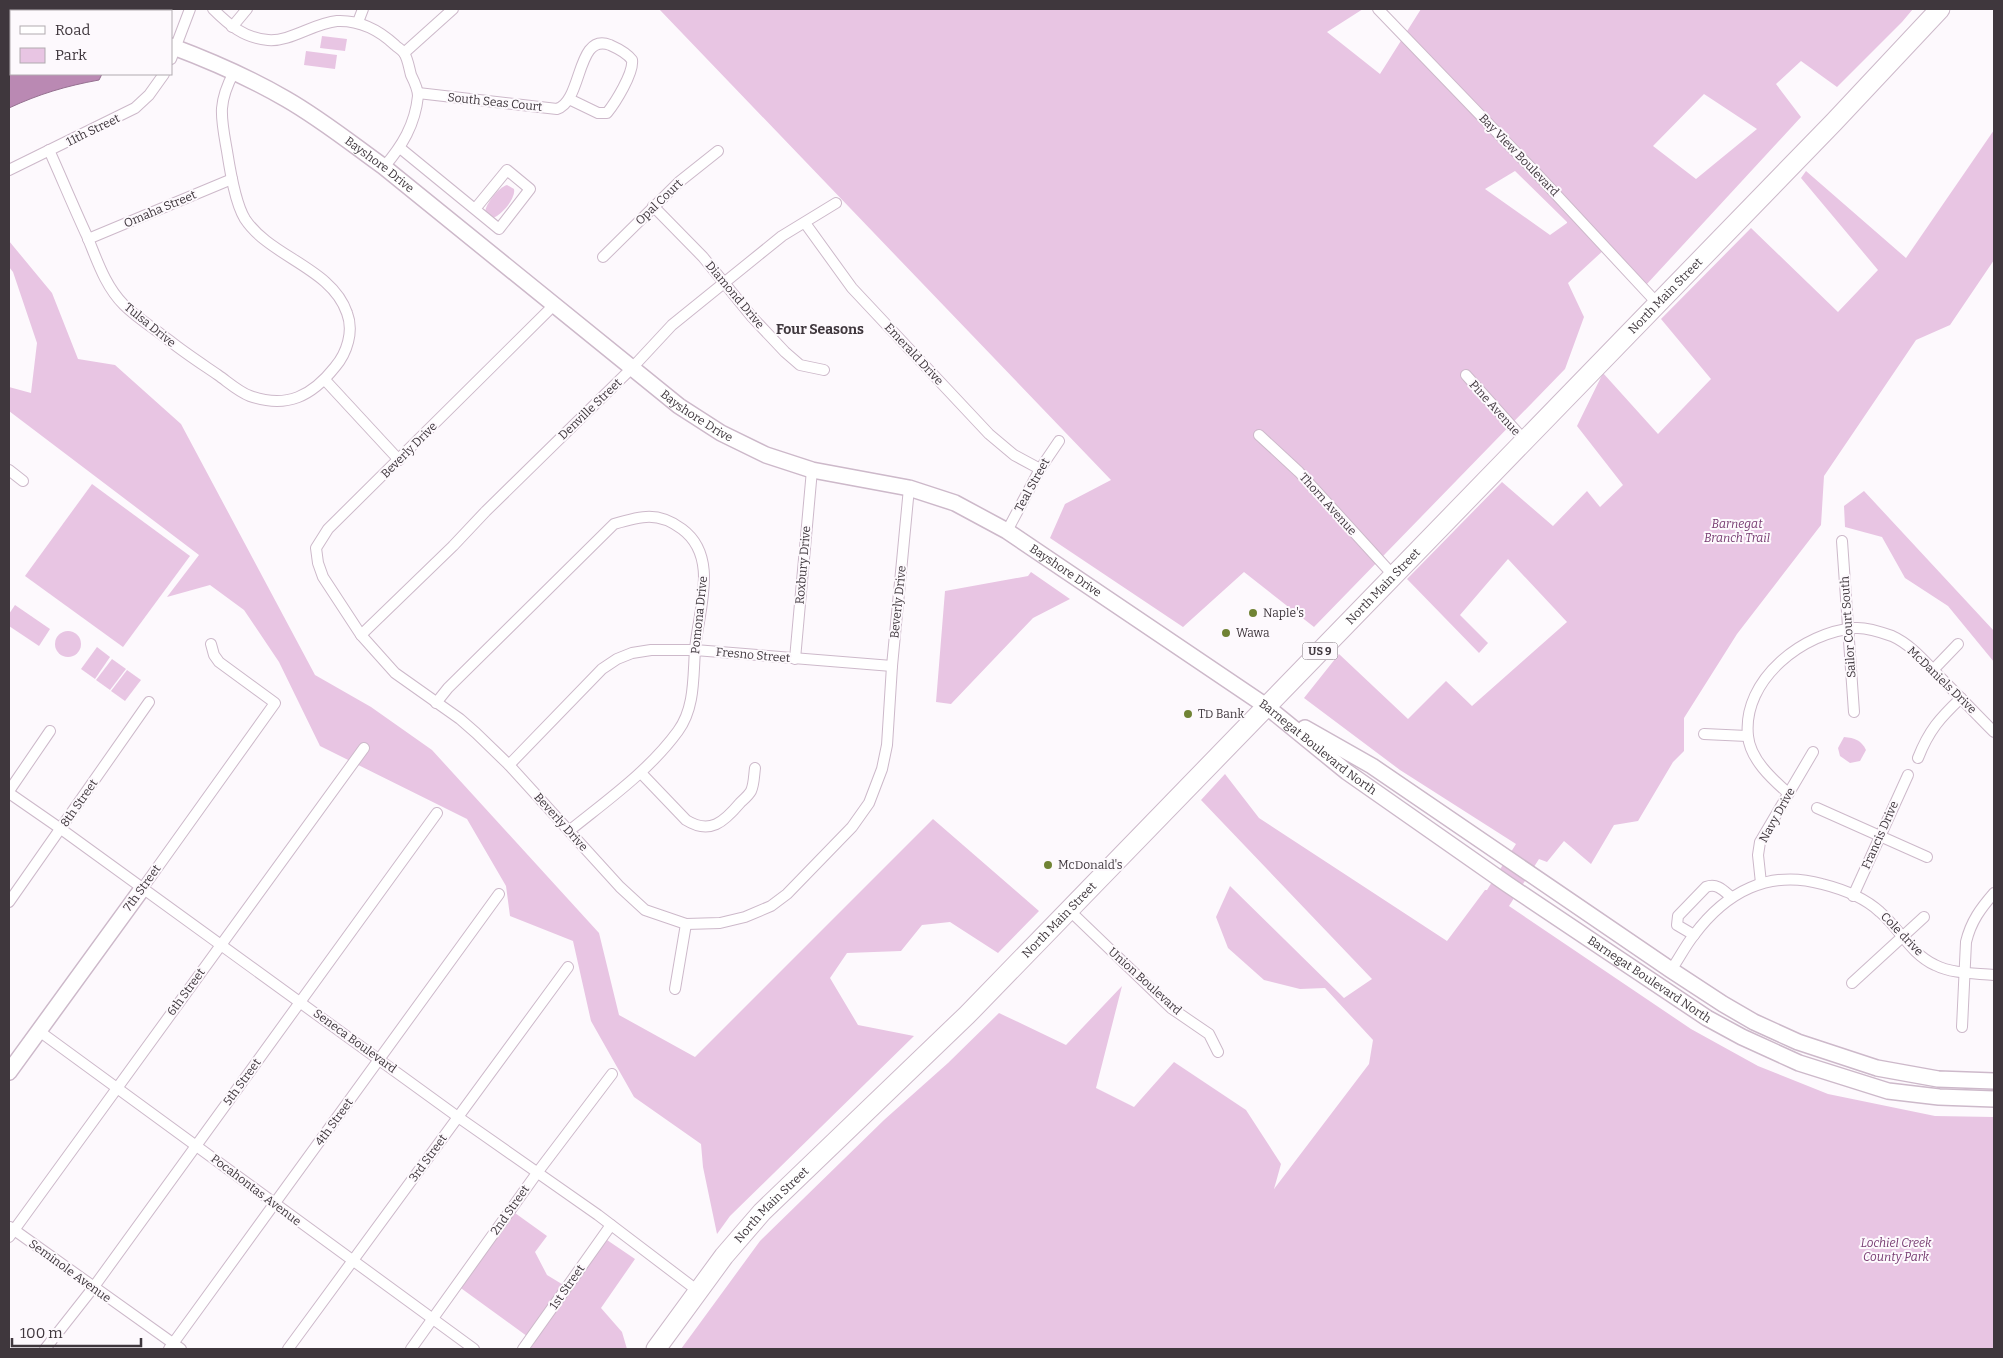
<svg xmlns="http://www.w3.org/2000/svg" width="2003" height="1358" font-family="Bitter,serif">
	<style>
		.green { fill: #e8c5e3; fill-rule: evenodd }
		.water { fill: #ba89b3; stroke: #957090 }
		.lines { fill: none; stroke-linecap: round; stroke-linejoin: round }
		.street-casing { stroke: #cdb9ca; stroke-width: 12 }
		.secondary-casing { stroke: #cdb9ca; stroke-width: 18 }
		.highway-casing { stroke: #cdb9ca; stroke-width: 21 }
		.street { stroke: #fff; stroke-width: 10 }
		.secondary { stroke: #fff; stroke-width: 15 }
		.highway { stroke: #fff; stroke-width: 19 }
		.poi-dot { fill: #708334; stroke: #fdf9fd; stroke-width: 2 }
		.labels { text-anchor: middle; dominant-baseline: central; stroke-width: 4; stroke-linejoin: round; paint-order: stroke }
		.shield { fill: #fdf9fd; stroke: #787177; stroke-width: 1 }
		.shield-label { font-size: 11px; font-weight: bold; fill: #3f373d }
		.street-label { font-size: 12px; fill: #3f373d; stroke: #fdf9fd }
		.park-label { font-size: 12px; font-style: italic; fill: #763a70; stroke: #fdf9fd }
		.poi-label { font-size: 12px; fill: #3f373d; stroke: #fdf9fd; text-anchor: start }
		.neighbourhood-label { font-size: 14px; font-weight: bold; fill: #3f373d; stroke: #fdf9fd }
	</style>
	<rect width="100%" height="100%" fill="#fdf9fd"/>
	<g class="green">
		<path d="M659 9H1363L1327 32 1380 74 1421 9H1913L1902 22 1837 87 1801 61 1776 84 1801 117 1646 285 1606 248 1568 283 1584 317 1565 369 1314 627 1244 572 1183 627 1050 538 1065 504 1111 480ZM1704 94 1757 129 1696 179 1653 146ZM1515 171 1567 222V223L1550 235 1485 189Z"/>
		<polygon points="322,36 347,39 345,51 320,48"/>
		<polygon points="306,51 337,55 335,69 304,65"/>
		<polygon points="1994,130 1994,260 1950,325 1916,340 1824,476 1821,525 1737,634 1684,718 1684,751 1673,762 1638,821 1614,825 1591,864 1564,841 1547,862 1539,859 1509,906 1691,1029 1758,1066 1828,1094 1935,1116 1994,1117 1994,1349 681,1349 760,1241 884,1120 948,1063 999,1013 1066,1045 1122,986 1096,1088 1134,1107 1174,1062 1246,1110 1281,1164 1274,1189 1369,1064 1373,1040 1325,988 1300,989 1264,980 1228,948 1216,917 1230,886 1344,998 1372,979 1201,800 1225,774 1259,818 1447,941 1485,890 1487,890 1516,844 1400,770 1304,698 1339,654 1408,719 1446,681 1472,706 1567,622 1508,559 1460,615 1488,643 1479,653 1407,579 1502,482 1553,526 1587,491 1600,507 1623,485 1577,426 1603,373 1658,434 1711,379 1661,319 1751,228 1838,312 1878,270 1801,178 1806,171 1906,258"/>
		<path d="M507 185 514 189C516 198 502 215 493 218L485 213C485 204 499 187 507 185Z"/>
		<polygon points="9,241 52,293 78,359 115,365 181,424 315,675 371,707 432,750 599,933 619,1015 695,1057 933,819 1039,911 998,953 950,922 922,925 901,951 847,953 830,978 858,1025 914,1036 730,1216 717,1234 703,1167 701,1144 634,1097 591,1021 573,941 510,916 506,886 467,819 320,746 279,662 244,610 210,585 167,597 199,555 9,411 9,387 31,393 37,343 13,272 9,267"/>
		<polygon points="92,484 190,556 123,647 25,576"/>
		<polygon points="1864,491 1994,631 1994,662 1948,606 1905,578 1882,537 1845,527 1844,506"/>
		<polygon points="1031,572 1070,599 1033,618 951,704 936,702 945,591 1028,576"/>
		<polygon points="15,605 50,629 39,646 9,626 9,614"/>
		<circle cx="68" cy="644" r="13"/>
		<polygon points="97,647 110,657 95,679 81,669"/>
		<polygon points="112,659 126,669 110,690 96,680"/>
		<polygon points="127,670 141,680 125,701 111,691"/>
		<path d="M1844 737C1855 738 1861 740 1866 750L1860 761 1850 763 1840 756 1838 748Z"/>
		<polygon points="515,1213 547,1236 535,1252 547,1275 570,1289 607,1240 635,1259 601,1308 622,1332 627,1349 530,1349 535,1342 458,1286"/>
	</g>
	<path class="water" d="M9 27 11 28V74H102L99 80C66 86 39 94 9 108Z"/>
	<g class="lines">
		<g class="street-casing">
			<g id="street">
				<path d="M213 9C229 25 244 38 268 40 290 42 314 23 337 21 361 20 379 30 395 45 398 48 402 50 404 53 408 59 409 68 411 75 414 81 418 89 418 96 415 125 402 146 384 167"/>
				<polyline points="1378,9 1538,175 1657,303"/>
				<polyline points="358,22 363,9"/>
				<polyline points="232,27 247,9"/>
				<polyline points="404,53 453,9"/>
				<polyline points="171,59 190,9"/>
				<path d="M418 93 557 109C583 101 576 32 610 45 619 49 627 53 632 60 634 73 615 103 607 113H598L569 99"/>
				<polyline points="400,148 499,229 530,189 507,170 475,209"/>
				<path d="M49 150C62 179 74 208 87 236 97 260 105 286 124 305 137 318 155 329 170 341 185 353 202 364 218 375 228 382 239 392 250 396 287 409 312 396 335 367 347 353 354 331 347 313 332 268 270 257 245 219 235 203 230 170 227 151 221 117 217 104 234 72"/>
				<polyline points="9,170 135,108 149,95 164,74"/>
				<polyline points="653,206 703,257 752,317 785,352 800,365 824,370"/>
				<polyline points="805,223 852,288 989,434 1014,455 1040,469"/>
				<polyline points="88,239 232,179"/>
				<polyline points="603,257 679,182 718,151"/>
				<polyline points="554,305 328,529 316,548 318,563 323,577 361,635 395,673 460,719 476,733 509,765 620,887 645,910 686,924 720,923 745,917 771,906 787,894 852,827 869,803 882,769 887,745 892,666 909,488"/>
				<polyline points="1466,375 1525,441"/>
				<polyline points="325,380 399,460"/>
				<polyline points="1259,435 1299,472 1393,575"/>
				<polyline points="9,470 23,481"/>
				<polyline points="1007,531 1040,469 1059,441"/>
				<polyline points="1842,541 1854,712"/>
				<polyline points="361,635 453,546 486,511 632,368 672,325 782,236 836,203"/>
				<polyline points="795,659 812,470"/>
				<polyline points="1933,670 1958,644"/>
				<path d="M436 703 448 688 614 524C641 516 658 511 682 529 720 557 698 611 695 650 693 677 695 708 678 731 649 771 606 801 569 831"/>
				<polyline points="1704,734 1747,736"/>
				<path d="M1918 758C1929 730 1940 718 1961 698"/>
				<polyline points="509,765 602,669 617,659 632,653 651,650 695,650 892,666"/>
				<path d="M641 773 686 820C710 835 724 822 740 803 743 800 749 795 751 791 754 785 754 775 755 768"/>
				<polyline points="9,791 50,731"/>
				<polyline points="9,793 61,829 458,1117 598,1215 698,1291"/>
				<path d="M1788 793C1772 779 1750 759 1748 736 1742 679 1804 632 1855 628 1867 627 1881 632 1892 636 1912 645 1926 663 1941 678 1959 696 1976 714 1994 732"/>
				<polyline points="1817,808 1927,857"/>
				<polyline points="1761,883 1758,855 1760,842 1813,752"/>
				<polyline points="142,889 275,703 219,662 214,655 211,644"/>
				<polyline points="1853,896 1908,775"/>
				<polyline points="9,902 149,702"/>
				<polyline points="1069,910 1171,1008 1209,1034 1218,1052"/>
				<path d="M1694 935 1677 925 1678 916 1706 887C1717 883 1723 890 1731 897"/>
				<path d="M1671 970C1679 959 1685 946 1694 935 1726 892 1769 869 1822 884 1842 889 1865 898 1880 912 1899 928 1911 954 1935 965 1953 974 1974 973 1994 975"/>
				<polyline points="1852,983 1924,917"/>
				<polyline points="675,989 686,924"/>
				<path d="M1962 1027 1966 942C1971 921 1981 908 1994 893"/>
				<path d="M39 1031C184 1137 329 1243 474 1349"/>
				<polyline points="10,1227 181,1349"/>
				<polyline points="9,1237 364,748"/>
				<polyline points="45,1349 93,1288 437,813"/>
				<polyline points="169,1349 499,894"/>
				<polyline points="288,1349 568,967"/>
				<polyline points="411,1349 537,1173 612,1074"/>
				<polyline points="523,1349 611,1225"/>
			</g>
		</g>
		<g class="secondary-casing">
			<g id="secondary">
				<polyline points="77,9 83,11"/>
				<path id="s1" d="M171 46C211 61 250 78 286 99 321 119 352 144 384 167L679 406 721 433 766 455 812 470 909 488 955 503 1007 531 1266 706 1347 772 1507 884 1707 1018 1742 1037 1799 1063 1888 1091 1939 1097 1994 1099"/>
				<polyline points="1305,728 1372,766 1671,970 1723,1004 1754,1022 1798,1042 1877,1068 1938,1079 1994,1081"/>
				<polyline points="9,1072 142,889"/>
			</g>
		</g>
		<g class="highway-casing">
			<g id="highway">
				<path id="s2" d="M656 1349 724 1256 762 1212 967 1015 1834 122 1940 9"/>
			</g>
		</g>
		<use href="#street" class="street"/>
		<use href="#secondary" class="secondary"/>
		<use href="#highway" class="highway"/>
	</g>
	<g class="poi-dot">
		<circle cx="1253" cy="613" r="5"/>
		<circle cx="1226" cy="633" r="5"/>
		<circle cx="1188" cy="714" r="5"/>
		<circle cx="1048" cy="865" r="5"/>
	</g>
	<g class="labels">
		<rect class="shield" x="1302.5" y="642.5" width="35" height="17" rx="4"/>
		<g class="shield-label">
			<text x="1320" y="651">US 9</text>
		</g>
		<g class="street-label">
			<text transform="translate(495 102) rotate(6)">South Seas Court</text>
			<text transform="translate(93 130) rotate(-26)">11th Street</text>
			<text transform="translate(1519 155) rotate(46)">Bay View Boulevard</text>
			<text stroke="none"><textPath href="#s1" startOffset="241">Bayshore Drive</textPath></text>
			<text transform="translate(659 202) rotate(-44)">Opal Court</text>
			<text transform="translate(160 209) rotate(-23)">Omaha Street</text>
			<text transform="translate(735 295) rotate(50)">Diamond Drive</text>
			<text stroke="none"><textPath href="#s2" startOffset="1460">North Main Street</textPath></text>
			<text transform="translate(150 325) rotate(39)">Tulsa Drive</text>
			<text transform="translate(914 354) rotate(47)">Emerald Drive</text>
			<text transform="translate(1495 408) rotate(48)">Pine Avenue</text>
			<text transform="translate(590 409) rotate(-44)">Denville Street</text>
			<text stroke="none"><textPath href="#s1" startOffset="646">Bayshore Drive</textPath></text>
			<text transform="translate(409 450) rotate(-45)">Beverly Drive</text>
			<text transform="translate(1032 485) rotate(-61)">Teal Street</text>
			<text transform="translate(1328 504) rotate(48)">Thorn Avenue</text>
			<text transform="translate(803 565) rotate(-85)">Roxbury Drive</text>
			<text stroke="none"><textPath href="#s1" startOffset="1051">Bayshore Drive</textPath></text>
			<text stroke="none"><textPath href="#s2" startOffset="1055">North Main Street</textPath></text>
			<text transform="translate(898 602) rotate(-84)">Beverly Drive</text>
			<text transform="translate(699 615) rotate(-84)">Pomona Drive</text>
			<text transform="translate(1848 627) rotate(-94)">Sailor Court South</text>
			<text transform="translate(753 655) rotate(5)">Fresno Street</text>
			<text transform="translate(1942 680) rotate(44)">McDaniels Drive</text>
			<text stroke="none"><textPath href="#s1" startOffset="1359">Barnegat Boulevard North</textPath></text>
			<text transform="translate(79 803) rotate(-55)">8th Street</text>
			<text transform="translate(1777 815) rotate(-61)">Navy Drive</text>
			<text transform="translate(561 822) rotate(48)">Beverly Drive</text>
			<text transform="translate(1880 835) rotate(-66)">Francis Drive</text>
			<text transform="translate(142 888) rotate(-54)">7th Street</text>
			<text stroke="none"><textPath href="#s2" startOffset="590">North Main Street</textPath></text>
			<text transform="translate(1902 934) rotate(46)">Cole drive</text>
			<text stroke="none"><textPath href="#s1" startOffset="1764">Barnegat Boulevard North</textPath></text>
			<text transform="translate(1145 981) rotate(42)">Union Boulevard</text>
			<text transform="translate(186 992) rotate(-54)">6th Street</text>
			<text transform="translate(355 1041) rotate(36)">Seneca Boulevard</text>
			<text transform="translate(242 1082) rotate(-54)">5th Street</text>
			<text transform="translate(334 1122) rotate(-54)">4th Street</text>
			<text transform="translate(428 1158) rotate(-54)">3rd Street</text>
			<text transform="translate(256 1190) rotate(37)">Pocahontas Avenue</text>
			<text stroke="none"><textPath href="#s2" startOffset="185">North Main Street</textPath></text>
			<text transform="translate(510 1210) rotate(-55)">2nd Street</text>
			<text transform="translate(70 1271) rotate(36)">Seminole Avenue</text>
			<text transform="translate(567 1287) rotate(-55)">1st Street</text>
		</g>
		<g class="park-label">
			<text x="1737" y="524">Barnegat<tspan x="1737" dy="14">Branch Trail</tspan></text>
			<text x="1896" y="1243">Lochiel Creek<tspan x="1896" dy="14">County Park</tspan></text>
		</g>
		<g class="poi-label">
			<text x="1263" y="613">Naple's</text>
			<text x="1236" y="633">Wawa</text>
			<text x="1198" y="714">TD Bank</text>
			<text x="1058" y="865">McDonald's</text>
		</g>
		<g class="neighbourhood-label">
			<text x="820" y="329">Four Seasons</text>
		</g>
	</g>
	<rect width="2003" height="1358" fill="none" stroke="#3f373d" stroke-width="20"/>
	<rect x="10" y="10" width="162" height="65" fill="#fdf9fd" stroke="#b1abb0"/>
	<rect x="20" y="26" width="25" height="8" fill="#ffffff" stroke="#b1abb0"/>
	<text x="55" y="35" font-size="15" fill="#3f373d">Road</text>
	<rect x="20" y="48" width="25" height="15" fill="#e8c5e3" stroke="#b1abb0"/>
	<text x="55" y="60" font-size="15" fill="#3f373d">Park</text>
	<path d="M12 1338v8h129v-8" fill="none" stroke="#3f373d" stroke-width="2.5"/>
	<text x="20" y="1338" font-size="15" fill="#3f373d" stroke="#fdf9fd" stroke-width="4" paint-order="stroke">100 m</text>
</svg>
